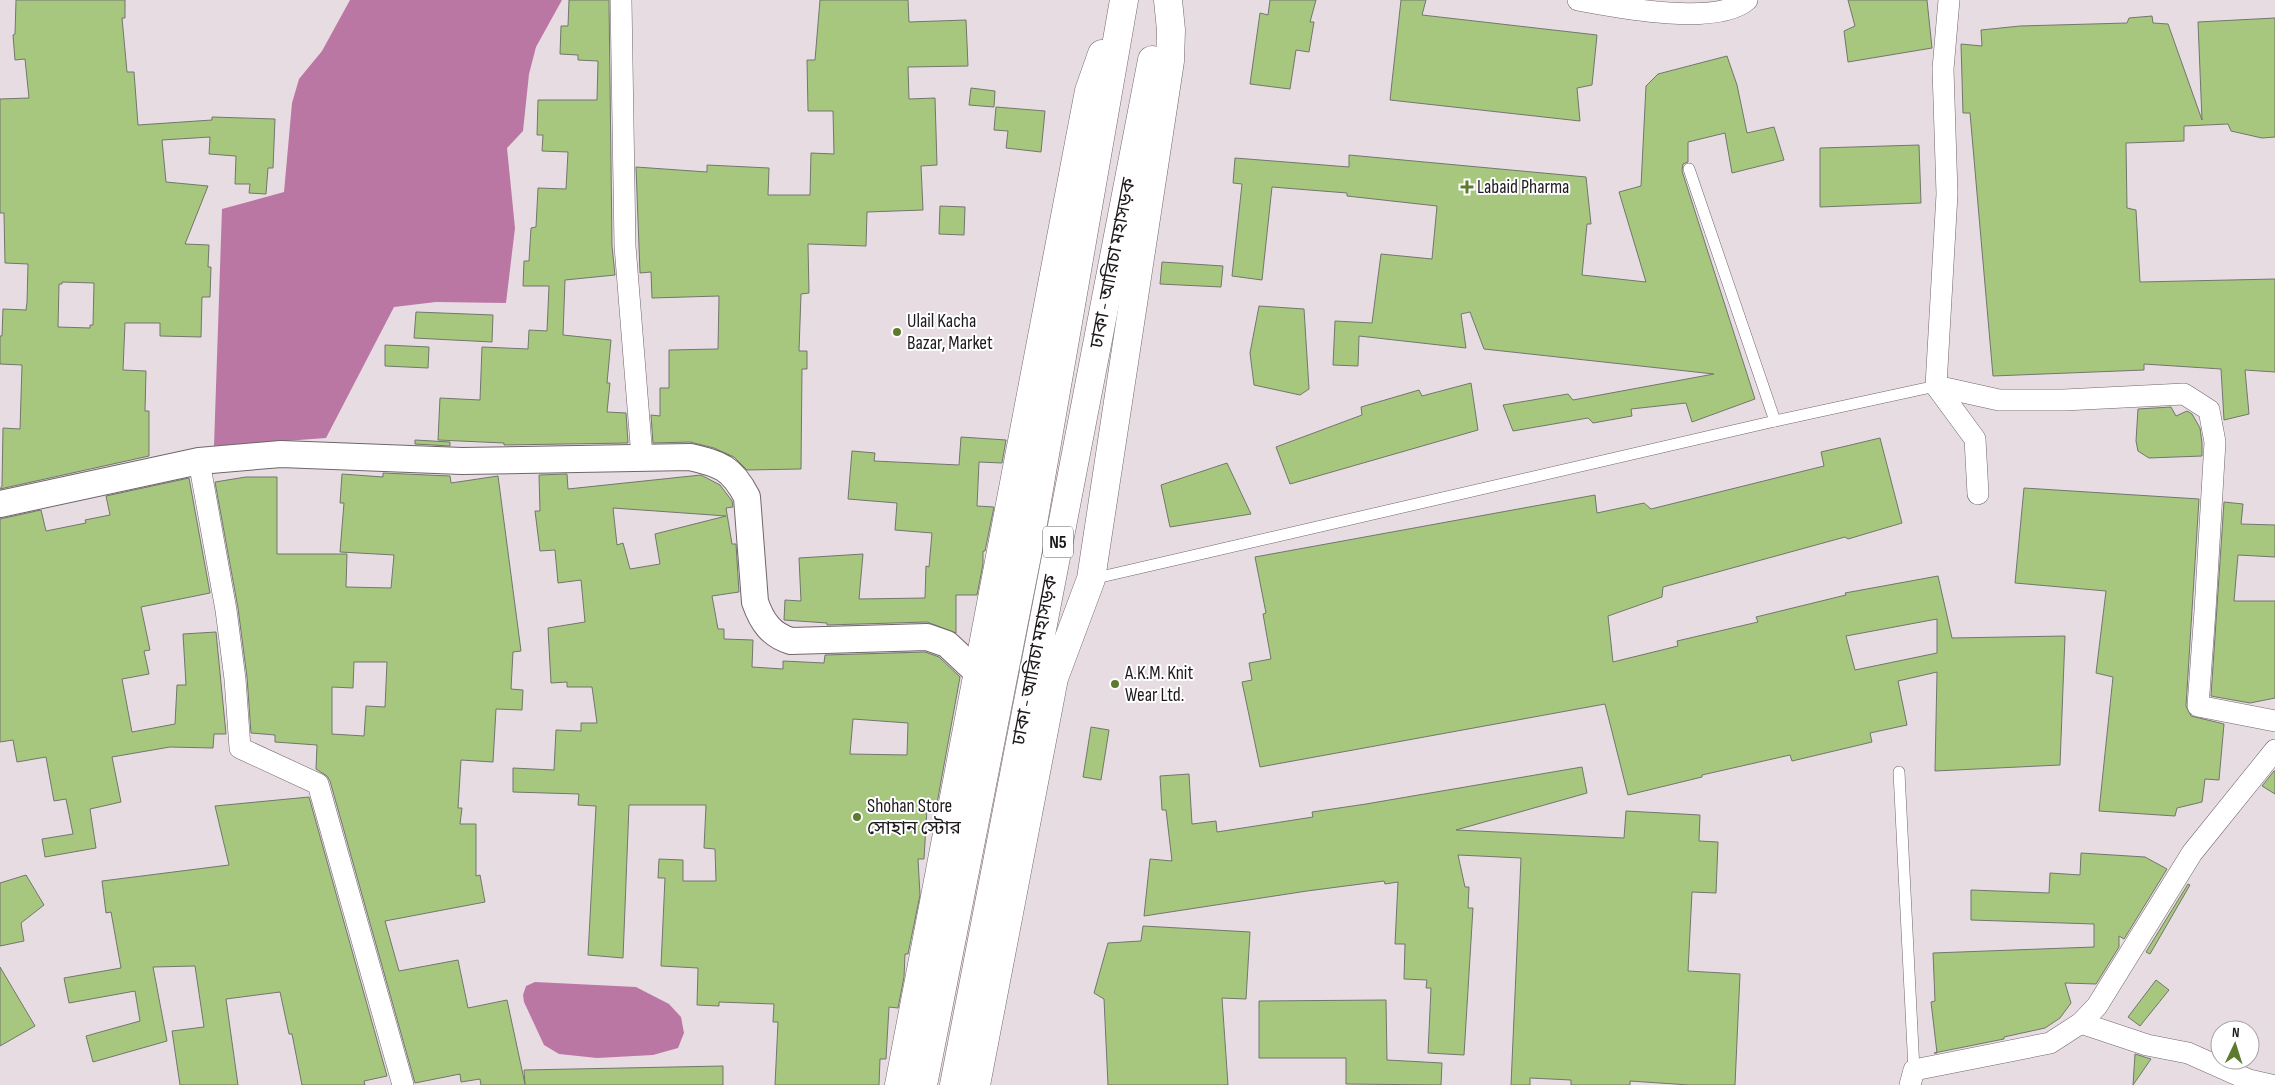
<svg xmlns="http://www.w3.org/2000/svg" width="2275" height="1085" font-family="'Sofia Sans Condensed','Noto Sans Bengali',sans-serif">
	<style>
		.water { fill: #ba77a4 }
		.building { fill: #a7c67e; stroke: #72776c; fill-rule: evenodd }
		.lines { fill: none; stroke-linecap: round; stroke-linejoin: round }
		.service-casing { stroke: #71656c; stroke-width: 12 }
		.minor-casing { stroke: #71656c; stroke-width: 22 }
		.tertiary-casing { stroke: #71656c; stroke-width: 28 }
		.trunk-casing { stroke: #71656c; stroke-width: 29 }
		.service { stroke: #fff; stroke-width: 11 }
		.minor { stroke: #fff; stroke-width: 21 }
		.tertiary { stroke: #fff; stroke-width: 26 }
		.trunk { stroke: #fff; stroke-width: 28 }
		.poi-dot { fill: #5d7a2f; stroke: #fff; stroke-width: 2 }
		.labels { text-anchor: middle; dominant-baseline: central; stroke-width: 4; stroke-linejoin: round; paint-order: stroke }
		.shield { fill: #fff; stroke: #615d5f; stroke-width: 1 }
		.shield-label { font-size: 18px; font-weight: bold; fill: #1d181b }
		.poi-label { font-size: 19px; fill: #1d181b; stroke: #fff; text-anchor: start }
		.street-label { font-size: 19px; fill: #1d181b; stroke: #fff }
	</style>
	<rect width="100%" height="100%" fill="#e8dce3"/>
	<g class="water">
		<polygon points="350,0 562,0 536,47 529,74 523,131 507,148 515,228 506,303 436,302 394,307 326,438 214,446 222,209 284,192 292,103 299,79 322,51"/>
		<polygon points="535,982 636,987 669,1004 681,1017 684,1033 678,1048 653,1055 597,1058 559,1054 544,1045 524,1002 523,995 526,986"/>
	</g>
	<g class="building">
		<path d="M16 0H125V18H122L127 72H134L138 125 212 120V117L275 119 273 168H268L266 194 249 193 250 184H235L236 156 209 154 210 137 162 140 166 182 208 186 185 244 209 245 208 267H211L210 297H202L201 337 160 336V323H125L123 370 146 371 145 411H149V456L0 489 2 486 3 428 20 429 22 365 0 364V336H2L3 309 26 310 27 302 28 264 5 263 4 213H0V99L29 98 25 59 15 60 13 35 15 34ZM62 282 94 283 93 325H90V328L58 327 59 284H62Z"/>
		<polygon points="569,0 609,0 612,246 615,275 565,280 563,335 611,340 607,383 610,383 607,412 626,413 628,443 504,445 504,443 438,440 440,398 480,400 482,347 528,349 529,330 547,331 549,286 523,286 524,261 529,261 531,228 536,227 538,188 566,189 568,152 542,151 543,135 537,135 538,100 597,100 598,61 578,60 578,55 560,54 561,26 568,26"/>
		<polygon points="820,0 908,0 909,22 966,20 968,66 908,67 909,99 935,98 937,165 921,166 923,210 867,212 866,246 808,244 809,293 801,294 799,351 807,351 807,369 802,369 801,469 747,470 734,457 714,448 690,442 653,443 651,415 660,416 660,388 669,388 669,350 718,349 719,296 652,298 651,272 640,273 636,167 707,172 707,165 769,168 768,195 810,195 811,153 834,154 833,111 808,111 807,60 815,60"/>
		<polygon points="1270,0 1316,0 1310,22 1314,22 1309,52 1296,50 1290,89 1250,84 1260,13 1268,15"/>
		<polygon points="1401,0 1426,0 1422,15 1597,35 1592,85 1577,88 1580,121 1390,100"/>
		<polygon points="1848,0 1927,0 1932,48 1848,62 1844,31 1855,26"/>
		<polygon points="2152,16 2153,23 2168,24 2202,120 2198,22 2275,18 2275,137 2262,138 2231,131 2228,124 2184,126 2184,141 2126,143 2127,208 2136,210 2140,282 2275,279 2275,372 2245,370 2249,414 2224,420 2221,369 2144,364 2144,370 1993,376 1970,113 1963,113 1961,44 1982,46 1981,30 2020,26 2127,23 2129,18"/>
		<polygon points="1727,56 1737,85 1747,133 1774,127 1784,160 1732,173 1725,133 1688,142 1688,162 1683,164 1682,171 1755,399 1692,422 1686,403 1631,409 1632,416 1593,423 1588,418 1513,431 1503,405 1568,394 1573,400 1714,374 1484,349 1470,312 1461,314 1466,348 1359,336 1358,366 1333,365 1335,321 1372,323 1381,254 1432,259 1437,206 1347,196 1347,193 1272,187 1262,280 1232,276 1242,184 1233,183 1235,158 1349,167 1349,155 1586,177 1591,224 1587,224 1582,275 1646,282 1619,192 1641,186 1646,86 1658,74"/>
		<polygon points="971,88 995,91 994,107 969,105"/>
		<polygon points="996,107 1045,111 1041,152 1006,148 1008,131 994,130"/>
		<polygon points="1919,145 1921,203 1820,207 1820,148"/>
		<polygon points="940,206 965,207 964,235 939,234"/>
		<polygon points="1162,262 1223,266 1221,287 1160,284"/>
		<polygon points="1259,306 1304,309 1309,389 1300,395 1254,385 1250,353"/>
		<polygon points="416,312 493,315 492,342 414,338"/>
		<polygon points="385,345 429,347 428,368 385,366"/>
		<polygon points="1471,383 1478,430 1290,484 1276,447 1362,415 1361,407 1419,390 1422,396"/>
		<polygon points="2171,407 2176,416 2187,411 2192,414 2200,428 2202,443 2202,456 2149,458 2138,451 2136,441 2138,409"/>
		<polygon points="961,437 1006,440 1002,463 979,462 977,506 994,507 985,551 983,551 983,564 977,595 956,595 956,633 927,622 827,625 827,623 784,620 785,600 801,601 799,558 863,554 859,599 925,598 926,566 929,567 932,533 895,530 897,503 848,499 852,451 875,453 874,461 959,465"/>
		<path d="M1880 438 1902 523 1848 539 1845 537 1663 587 1662 597 1608 616 1613 662 1678 646 1677 641 1758 622 1756 617 1846 595 1845 593 1938 576 1952 638 2065 636 2060 765 1935 771 1937 672 1898 681 1907 725 1870 733 1872 742 1792 761 1790 755 1702 775V777L1628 795 1605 704 1260 767 1242 682 1252 680 1249 663 1271 659 1263 614 1266 613 1255 557 1595 495 1597 513 1644 503 1651 509 1824 466 1821 452ZM1937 619V653L1855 670 1846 636Z"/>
		<polygon points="415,440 450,442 450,446 415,444"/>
		<polygon points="1227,463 1251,514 1170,527 1161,485"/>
		<path d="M383 473 450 476 451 483 498 476 521 651 513 652 511 689 523 690 522 710 496 709 493 762 461 760 458 808H462L460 824H476V876L480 875 485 902 385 921 399 971 458 960 468 1008 507 1000 525 1084 524 1070 723 1066V1085H481L480 1079 461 1082 460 1074 415 1083 330 781 327 776 316 769 317 745 275 742V735L251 733 247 677 238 608 215 482 246 477H277V554H347L346 587 391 588 394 555 340 552 344 503H340L342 474 383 477ZM354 662H387L385 707 366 706 364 736 332 734V687L353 688Z"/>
		<path d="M567 474 568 489 701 475 720 485 732 501 733 507 726 508 732 544H736L739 592 712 596 718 629H724V639L753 640 752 667 783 669V661L824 663 825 655 925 652 939 657 960 677 936 809 927 808 924 859H918L920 895 908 954H905L904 977 898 1008 889 1007 886 1059H880L879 1085H775L778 1022H773L774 1004 719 1002V1006L697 1005 698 968 661 966 665 878H658L659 859 683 860V881H716L715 849 704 848 706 805H629L623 958 588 955 596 806 578 805 579 794 513 792V768L554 770 556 730 581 731V723H597L592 687H567V682L551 683 548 628 585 622 581 580 558 583 555 550 540 551 535 511H540L539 475ZM613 508 656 511 726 516 655 534 660 564 630 569 623 543 617 545ZM853 719 908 723 907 755 850 754Z"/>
		<polygon points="189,478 210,593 141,607 150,650 144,651 149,674 122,679 132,732 175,724 177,685 186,685 183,634 216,632 226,734 214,734 213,748 170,747 112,757 121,802 90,809 96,848 45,857 42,839 73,834 66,799 54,801 46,757 17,762 13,740 0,742 0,519 41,510 46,531 86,523 85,520 110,515 106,496"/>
		<polygon points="2024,488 2199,499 2186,706 2191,716 2224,724 2219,780 2205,779 2202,802 2177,808 2175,816 2099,811 2113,677 2096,673 2106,591 2015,583"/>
		<polygon points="2224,502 2243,504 2241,524 2275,525 2275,557 2238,555 2234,601 2275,601 2275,698 2250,703 2211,696"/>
		<polygon points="1091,727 1109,730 1101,780 1083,777"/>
		<polygon points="1582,767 1587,793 1456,830 1624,838 1626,811 1700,815 1699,841 1718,842 1716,893 1692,892 1688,971 1740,974 1735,1085 1689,1085 1630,1081 1630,1085 1571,1085 1571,1080 1530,1078 1530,1085 1511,1085 1521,858 1458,855 1465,887 1469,887 1468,908 1473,908 1464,1055 1428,1053 1431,988 1426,988 1427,980 1404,979 1405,944 1395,944 1398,882 1385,884 1384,881 1307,891 1144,916 1150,859 1172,861 1166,810 1162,810 1160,776 1189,774 1192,824 1216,821 1217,832 1313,817 1312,812 1366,804"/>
		<polygon points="2274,771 2275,771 2275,794 2262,786"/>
		<polygon points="309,797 387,1076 364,1081 365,1085 302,1085 292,1034 289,1034 280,992 226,999 238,1085 180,1085 172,1031 204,1027 195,966 153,967 167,1041 93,1062 86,1036 140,1021 135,991 69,1003 64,978 121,968 111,912 106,913 102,881 229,865 215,806"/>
		<polygon points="2081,853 2145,857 2167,869 2124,939 2119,936 2119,947 2096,984 2065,983 2071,1003 2060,1018 2045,1028 2004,1037 2004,1039 1934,1053 1937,1053 1931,1002 1935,1001 1933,953 2094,947 2094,924 1971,920 1971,890 2049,893 2050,873 2080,875"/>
		<polygon points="26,875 44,905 21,923 24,941 0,946 0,883"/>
		<polygon points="2188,884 2190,885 2150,954 2146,952"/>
		<polygon points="1143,926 1250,932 1246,999 1222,998 1228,1085 1108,1085 1104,999 1094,993 1108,943 1141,941"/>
		<polygon points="0,967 35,1026 0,1046"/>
		<polygon points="2156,980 2169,990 2140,1026 2128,1017"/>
		<polygon points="1386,1000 1387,1060 1442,1063 1441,1085 1346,1084 1346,1058 1259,1058 1259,1001"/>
		<polygon points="2135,1054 2151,1059 2133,1085"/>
	</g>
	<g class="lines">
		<g class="service-casing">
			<g id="service">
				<polyline points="1689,169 1775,421"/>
				<polyline points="1092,579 1775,421 1936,386"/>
				<polyline points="1899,772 1914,1070"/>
			</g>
		</g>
		<g class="minor-casing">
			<g id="minor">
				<polyline points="621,0 625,246 642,457"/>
				<path d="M1578 0C1616 7 1716 27 1747 0"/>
				<polyline points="1949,0 1943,69 1947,194 1936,386 1975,439 1978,494"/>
				<polyline points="1936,386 1999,400 2064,400 2184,394 2209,410 2215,442 2205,611 2198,706 2275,721"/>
				<polyline points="199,461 226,610 235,679 240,748 318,784 403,1085"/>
				<polyline points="2081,1023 2147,1045 2188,1053 2249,1080 2271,1085"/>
				<polyline points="1910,1085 1914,1070 2050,1043 2081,1023 2097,1006 2192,853 2275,750"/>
			</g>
		</g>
		<g class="tertiary-casing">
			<path id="tertiary" d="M0 504 199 461 281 454 462 461 690 457C721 464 732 468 747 497L755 602C762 622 771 635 791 641L927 637 947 644 979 674"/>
		</g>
		<g class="trunk-casing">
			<g id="trunk">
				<polyline points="899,1085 1089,91 1102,54"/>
				<polyline points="923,1085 1031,535 1124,0"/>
				<polyline points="954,1085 1152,60"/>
				<polyline points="976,1085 1054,678 1091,579 1170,61 1171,30 1168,0"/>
			</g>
		</g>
		<use href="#service" class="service"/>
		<use href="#minor" class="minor"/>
		<use href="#tertiary" class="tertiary"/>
		<use href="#trunk" class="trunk"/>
	</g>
	<g class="poi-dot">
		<path d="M1464.5 179.5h5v5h5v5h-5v5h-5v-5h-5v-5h5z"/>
		<circle cx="897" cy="332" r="5"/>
		<circle cx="1115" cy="684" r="5"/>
		<circle cx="857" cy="817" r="5"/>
	</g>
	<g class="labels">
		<rect class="shield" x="1043" y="526.5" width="30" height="31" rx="4"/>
		<g class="shield-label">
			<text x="1058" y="542">N5</text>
		</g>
		<g class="poi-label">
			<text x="1477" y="187">Labaid Pharma</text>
			<text x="907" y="321">Ulail Kacha<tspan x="907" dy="22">Bazar, Market</tspan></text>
			<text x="1125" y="673">A.K.M. Knit<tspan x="1125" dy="22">Wear Ltd.</tspan></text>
			<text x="867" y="806">Shohan Store<tspan x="867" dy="22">সোহান স্টোর</tspan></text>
		</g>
		<g class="street-label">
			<text transform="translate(1113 263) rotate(-79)">ঢাকা - আরিচা মহাসড়ক</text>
			<text transform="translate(1035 660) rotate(-79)">ঢাকা - আরিচা মহাসড়ক</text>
		</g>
	</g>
	<g transform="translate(2235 1045) rotate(4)"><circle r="24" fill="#ffffff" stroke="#a5a3a4"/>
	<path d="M0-4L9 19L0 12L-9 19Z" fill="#5d7a2f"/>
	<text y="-8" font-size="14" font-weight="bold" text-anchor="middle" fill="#1d181b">N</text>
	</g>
</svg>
